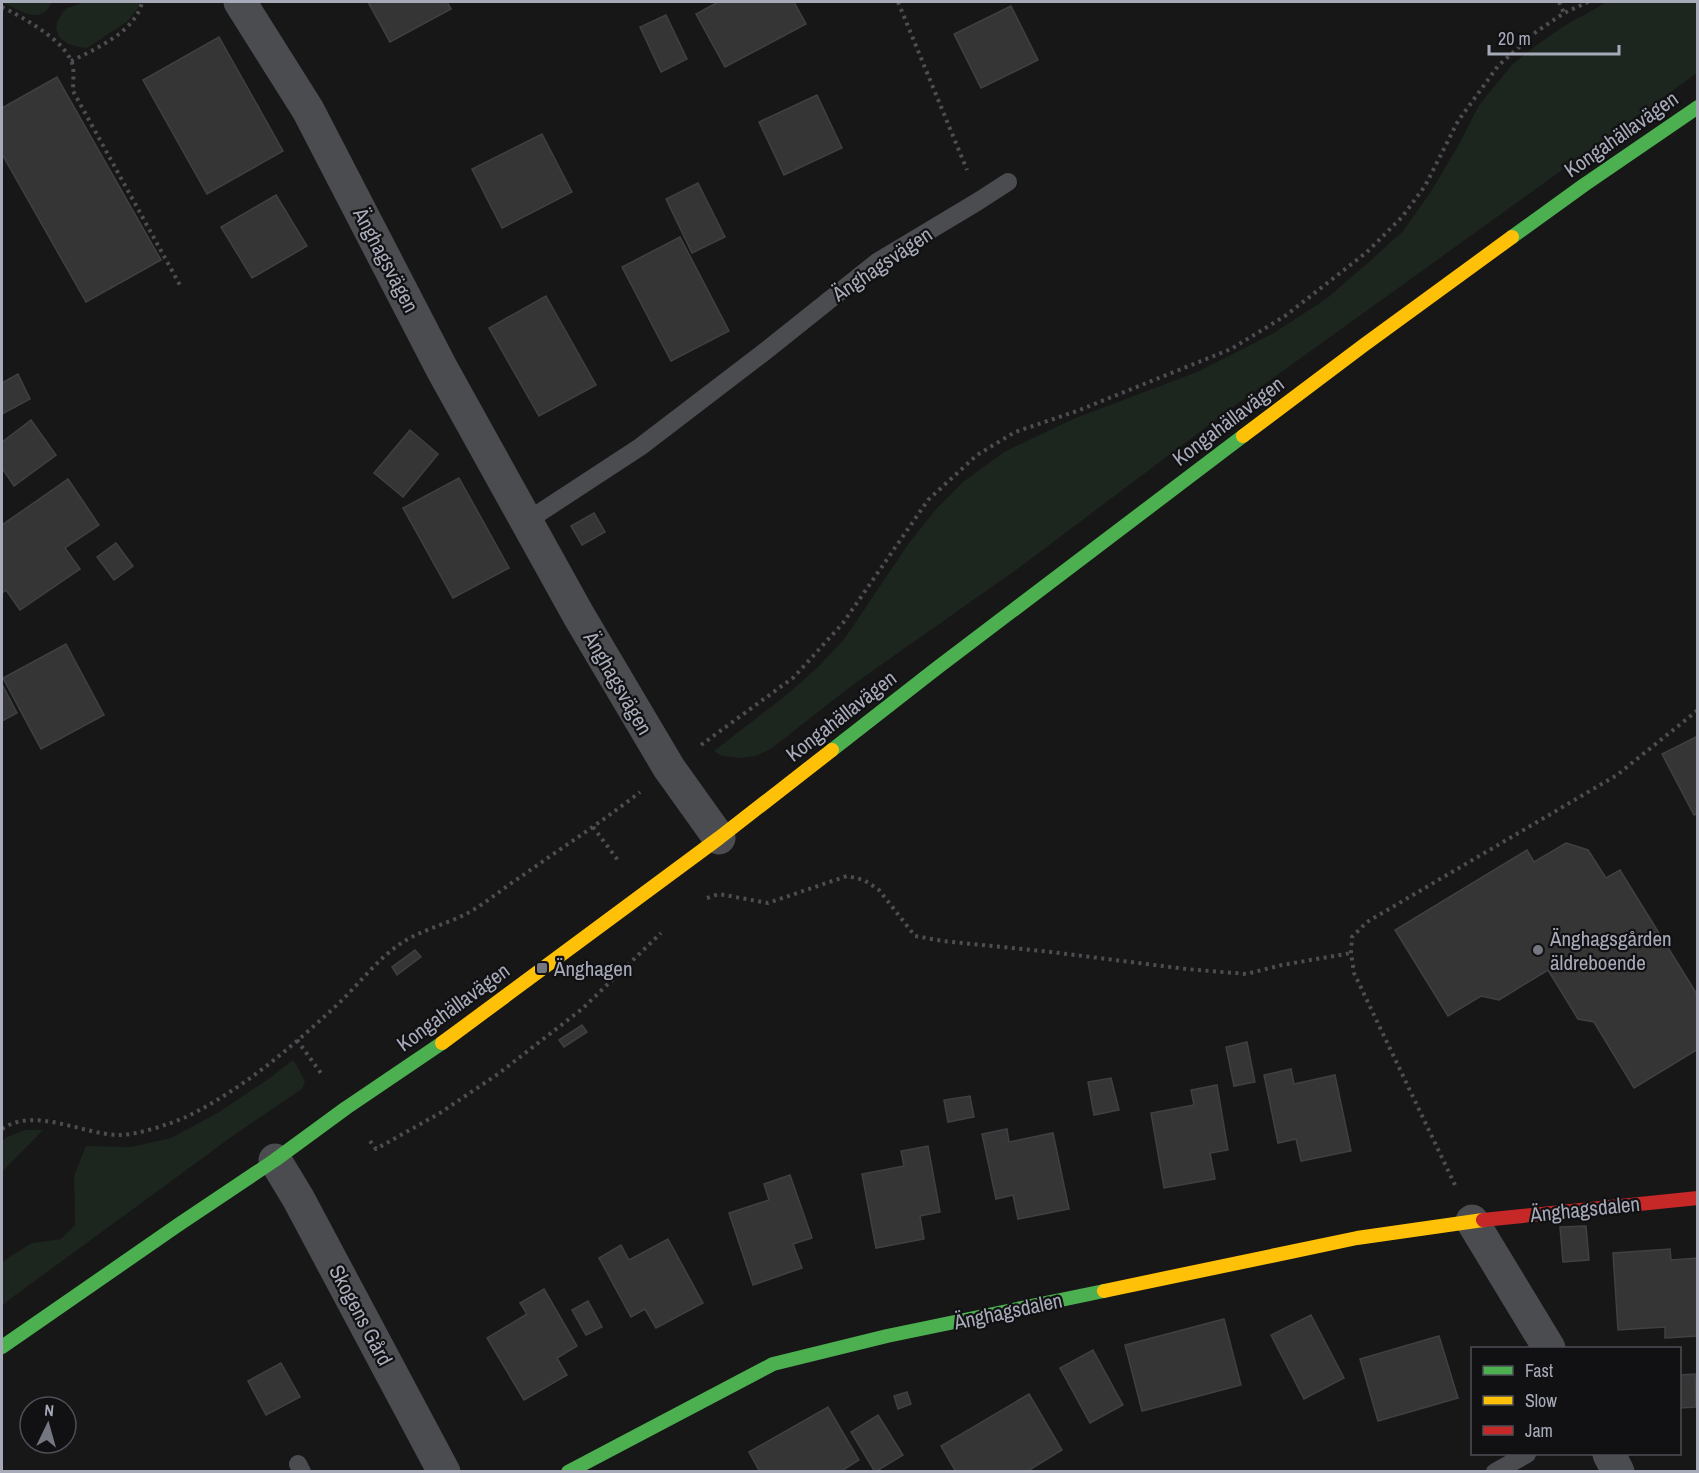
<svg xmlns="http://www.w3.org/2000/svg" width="1699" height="1473" font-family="'Archivo Narrow',sans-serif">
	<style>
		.green { fill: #1c251e }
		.building { fill: #353536; stroke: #3f4043; stroke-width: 1.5 }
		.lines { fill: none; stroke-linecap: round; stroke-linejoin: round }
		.path { stroke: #4d4d52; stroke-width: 4; stroke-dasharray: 3 4.5; stroke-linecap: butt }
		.lane { stroke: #4b4c50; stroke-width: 18 }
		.street { stroke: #4b4c50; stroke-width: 33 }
		.fast { stroke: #4caf50; stroke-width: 14 }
		.slow { stroke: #ffc107; stroke-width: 14 }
		.jam { stroke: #c62828; stroke-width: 14 }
		.poi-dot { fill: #757780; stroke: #111113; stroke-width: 2 }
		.labels { text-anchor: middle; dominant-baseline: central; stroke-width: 4.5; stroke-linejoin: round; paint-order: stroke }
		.street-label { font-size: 21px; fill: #a7abb9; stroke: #111113 }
		.poi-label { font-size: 21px; fill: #a7abb9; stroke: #111113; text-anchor: start }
	</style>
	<rect width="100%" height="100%" fill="#171717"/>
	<g class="green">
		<path d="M2 2H52C41 27 19 10 2 2Z"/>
		<polygon points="82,2 140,2 138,8 128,21 87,48 78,47 68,44 59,37 56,29 57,22 63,12 67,8 80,4"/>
		<polygon points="1607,2 1697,2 1697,73 1233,407 1020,567 854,684 772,748 756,756 740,758 722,756 714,751 790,692 818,667 845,638 909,543 937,508 963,482 1004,452 1073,419 1197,372 1272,334 1326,299 1369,262 1403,231 1430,193 1458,146 1479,105 1512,65 1534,47 1564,26"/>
		<polygon points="293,1060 297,1066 305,1082 302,1089 237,1133 2,1305 2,1263 9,1257 32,1243 61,1239 75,1225 74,1176 86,1146 131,1147 171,1138 219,1112 271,1077"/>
		<polygon points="25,1130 43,1130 2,1172 2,1141 7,1137"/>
	</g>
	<g class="building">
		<polygon points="368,2 447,2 451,9 390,42"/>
		<polygon points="718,2 794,2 806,24 725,67 696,14"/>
		<polygon points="1011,6 1038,60 981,88 954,34"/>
		<polygon points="666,15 687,59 661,72 640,27"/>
		<polygon points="219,37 283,151 207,194 143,80"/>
		<polygon points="57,77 161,260 86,302 2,154 2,108"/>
		<polygon points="817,95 842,148 784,175 759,122"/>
		<polygon points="542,134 572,192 502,228 472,169"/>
		<polygon points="698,183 725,237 692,253 666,199"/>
		<polygon points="276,195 307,246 252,278 221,227"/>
		<polygon points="680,237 729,331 671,361 622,267"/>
		<polygon points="546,296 596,385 539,416 489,328"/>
		<polygon points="18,374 30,399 2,414 2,383"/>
		<polygon points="31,420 56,455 14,486 2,468 2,442"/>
		<polygon points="410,430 438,454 403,497 374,473"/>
		<polygon points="459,478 509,568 453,598 403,508"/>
		<polygon points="68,479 99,525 65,548 80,569 20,610 6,590 2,593 2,525"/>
		<polygon points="594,513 605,532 582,545 571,526"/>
		<polygon points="116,543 133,566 114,580 97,557"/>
		<polygon points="66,644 104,715 41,749 3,678"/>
		<polygon points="2,684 17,713 2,721"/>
		<polygon points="1698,736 1698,814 1694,815 1662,754"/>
		<polygon points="1566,843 1588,850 1606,878 1620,870 1698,996 1698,1049 1634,1088 1594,1022 1578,1019 1548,970 1499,1000 1481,996 1448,1016 1395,930 1527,850 1534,862"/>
		<polygon points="415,950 421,957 397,975 392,967"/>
		<polygon points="582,1025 587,1032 564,1047 559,1040"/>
		<polygon points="1247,1042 1255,1082 1234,1086 1226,1047"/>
		<polygon points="1291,1069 1294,1084 1335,1075 1351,1151 1301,1161 1296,1139 1278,1143 1264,1075"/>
		<polygon points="1111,1078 1119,1110 1094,1115 1088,1082"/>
		<polygon points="1217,1085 1228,1150 1210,1153 1215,1179 1164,1188 1151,1113 1194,1105 1191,1090"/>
		<polygon points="970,1096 974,1117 948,1122 944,1100"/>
		<polygon points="1007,1129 1009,1142 1053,1133 1069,1209 1018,1219 1013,1195 996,1199 982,1134"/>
		<polygon points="928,1146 940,1212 920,1216 924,1239 876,1248 862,1174 904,1166 901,1151"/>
		<polygon points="790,1175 812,1238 793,1244 802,1268 753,1285 729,1213 769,1200 764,1184"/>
		<polygon points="1586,1226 1589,1260 1563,1262 1560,1227"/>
		<polygon points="668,1239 703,1303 656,1328 645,1309 631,1317 599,1258 621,1245 629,1260"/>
		<polygon points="1670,1249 1671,1260 1698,1258 1698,1336 1665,1338 1665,1327 1618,1330 1613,1253"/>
		<polygon points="544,1289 577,1346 557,1358 567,1375 524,1400 487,1338 527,1314 520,1303"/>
		<polygon points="588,1301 602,1327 586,1335 572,1310"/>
		<polygon points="1311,1315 1344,1378 1304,1399 1271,1335"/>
		<polygon points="1224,1319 1241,1385 1142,1411 1125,1345"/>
		<polygon points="1439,1336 1458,1398 1378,1421 1360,1359"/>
		<polygon points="1093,1350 1123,1405 1090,1423 1060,1368"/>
		<polygon points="281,1363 300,1397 266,1415 248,1381"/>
		<polygon points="1695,1374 1696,1407 1680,1408 1680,1375"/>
		<polygon points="907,1392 911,1404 898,1409 894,1396"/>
		<polygon points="1029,1394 1062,1450 1026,1472 956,1472 941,1446"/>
		<polygon points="828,1407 859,1460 840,1472 760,1472 749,1452"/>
		<polygon points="878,1415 903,1455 875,1472 851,1432"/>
	</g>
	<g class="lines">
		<g class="path">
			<polyline points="898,2 967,170"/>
			<polyline points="1559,2 1564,13"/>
			<path d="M2 7C22 17 69 42 73 67 74 75 73 84 73 91L181 287"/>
			<path d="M71 61C96 49 136 31 142 2"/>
			<polyline points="701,745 794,677 843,623 928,500 977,455 1015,432 1077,411 1231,349 1285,316 1367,252 1402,217 1425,186 1458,121 1498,66 1536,32 1564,13 1588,2"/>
			<polyline points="593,827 620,863"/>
			<polyline points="707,898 719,894 768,903 847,876 864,880 879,890 915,936 943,941 1051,952 1186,969 1246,974 1282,965 1351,953"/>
			<polyline points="297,1040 323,1076"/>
			<path d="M2 1129C35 1106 83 1135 120 1135 137 1135 170 1124 186 1117 243 1089 292 1047 338 1004 360 983 378 958 403 942 422 930 446 924 466 914 485 904 503 888 522 876 561 848 602 822 640 792"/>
			<polyline points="370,1141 376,1149 440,1113 498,1074 582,1009 661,933"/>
			<polyline points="1455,1185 1354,973 1351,953 1352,937 1367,922 1617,775 1698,710"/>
		</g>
		<g class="lane">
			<polyline points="527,521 640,447 763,353 877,262 977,202 1008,182"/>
			<polyline points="298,1464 302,1472"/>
			<polyline points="1495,1472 1527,1454"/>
		</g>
		<g class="street">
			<polyline points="240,2 308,110 442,369 579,616 669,768 719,838"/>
			<polyline points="275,1160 298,1198 444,1472"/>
			<polyline points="1472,1221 1549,1348"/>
			<polyline points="1609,1454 1618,1472"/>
		</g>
		<g class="fast">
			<polyline points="1512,237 1584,185 1698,107"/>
			<polyline points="832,750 937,668 1243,436"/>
			<polyline points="2,1347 178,1225 275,1160 346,1108 442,1043"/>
			<polyline points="568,1472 773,1364 887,1336 1104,1291"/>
		</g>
		<g class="slow">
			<polyline points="1243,436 1364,345 1512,237"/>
			<polyline points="442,1043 719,838 832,750"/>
			<polyline points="1104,1291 1357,1238 1483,1220"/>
		</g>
		<polyline class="jam" points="1483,1220 1698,1198"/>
	</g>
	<g class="poi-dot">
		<circle cx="1538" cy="950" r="6"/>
		<rect x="536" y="962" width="12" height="12" rx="3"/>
	</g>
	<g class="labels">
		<g class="street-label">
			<text transform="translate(1621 134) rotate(-35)">Kongahällavägen</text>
			<text transform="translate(386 260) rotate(62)">Änghagsvägen</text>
			<text transform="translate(882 264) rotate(-34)">Änghagsvägen</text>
			<text transform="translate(1228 421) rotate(-37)">Kongahällavägen</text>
			<text transform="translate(618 683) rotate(60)">Änghagsvägen</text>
			<text transform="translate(841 716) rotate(-38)">Kongahällavägen</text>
			<text transform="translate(453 1007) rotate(-36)">Kongahällavägen</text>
			<text transform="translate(1585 1209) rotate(-6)">Änghagsdalen</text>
			<text transform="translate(1008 1311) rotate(-12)">Änghagsdalen</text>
			<text transform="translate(361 1315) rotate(62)">Skogens Gård</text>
		</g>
		<g class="poi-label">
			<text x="1550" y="938">Änghagsgården<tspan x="1550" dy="24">äldreboende</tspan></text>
			<text x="554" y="968">Änghagen</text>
		</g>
	</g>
	<rect width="1699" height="1473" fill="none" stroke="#a7abb9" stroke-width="6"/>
	<rect x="1471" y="1347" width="210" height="108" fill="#111113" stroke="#4d4f55" stroke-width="1.5"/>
	<rect x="1483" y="1366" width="30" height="9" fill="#4caf50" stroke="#4d4f55" stroke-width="1.5"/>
	<text x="1525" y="1377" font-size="18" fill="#a7abb9">Fast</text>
	<rect x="1483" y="1396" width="30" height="9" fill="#ffc107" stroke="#4d4f55" stroke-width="1.5"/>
	<text x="1525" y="1407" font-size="18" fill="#a7abb9">Slow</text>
	<rect x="1483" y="1426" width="30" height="9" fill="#c62828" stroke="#4d4f55" stroke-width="1.5"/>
	<text x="1525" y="1437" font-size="18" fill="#a7abb9">Jam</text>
	<g transform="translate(48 1425) rotate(5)"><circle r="28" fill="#111113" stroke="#4d4f55" stroke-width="1.5"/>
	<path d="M0-4.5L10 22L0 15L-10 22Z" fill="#757780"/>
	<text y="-9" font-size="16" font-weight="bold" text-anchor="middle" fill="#a7abb9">N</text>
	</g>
	<path d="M1489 45v9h130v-9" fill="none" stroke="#a7abb9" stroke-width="3"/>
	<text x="1498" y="45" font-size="18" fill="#a7abb9" stroke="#111113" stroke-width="4.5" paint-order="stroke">20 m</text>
</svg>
